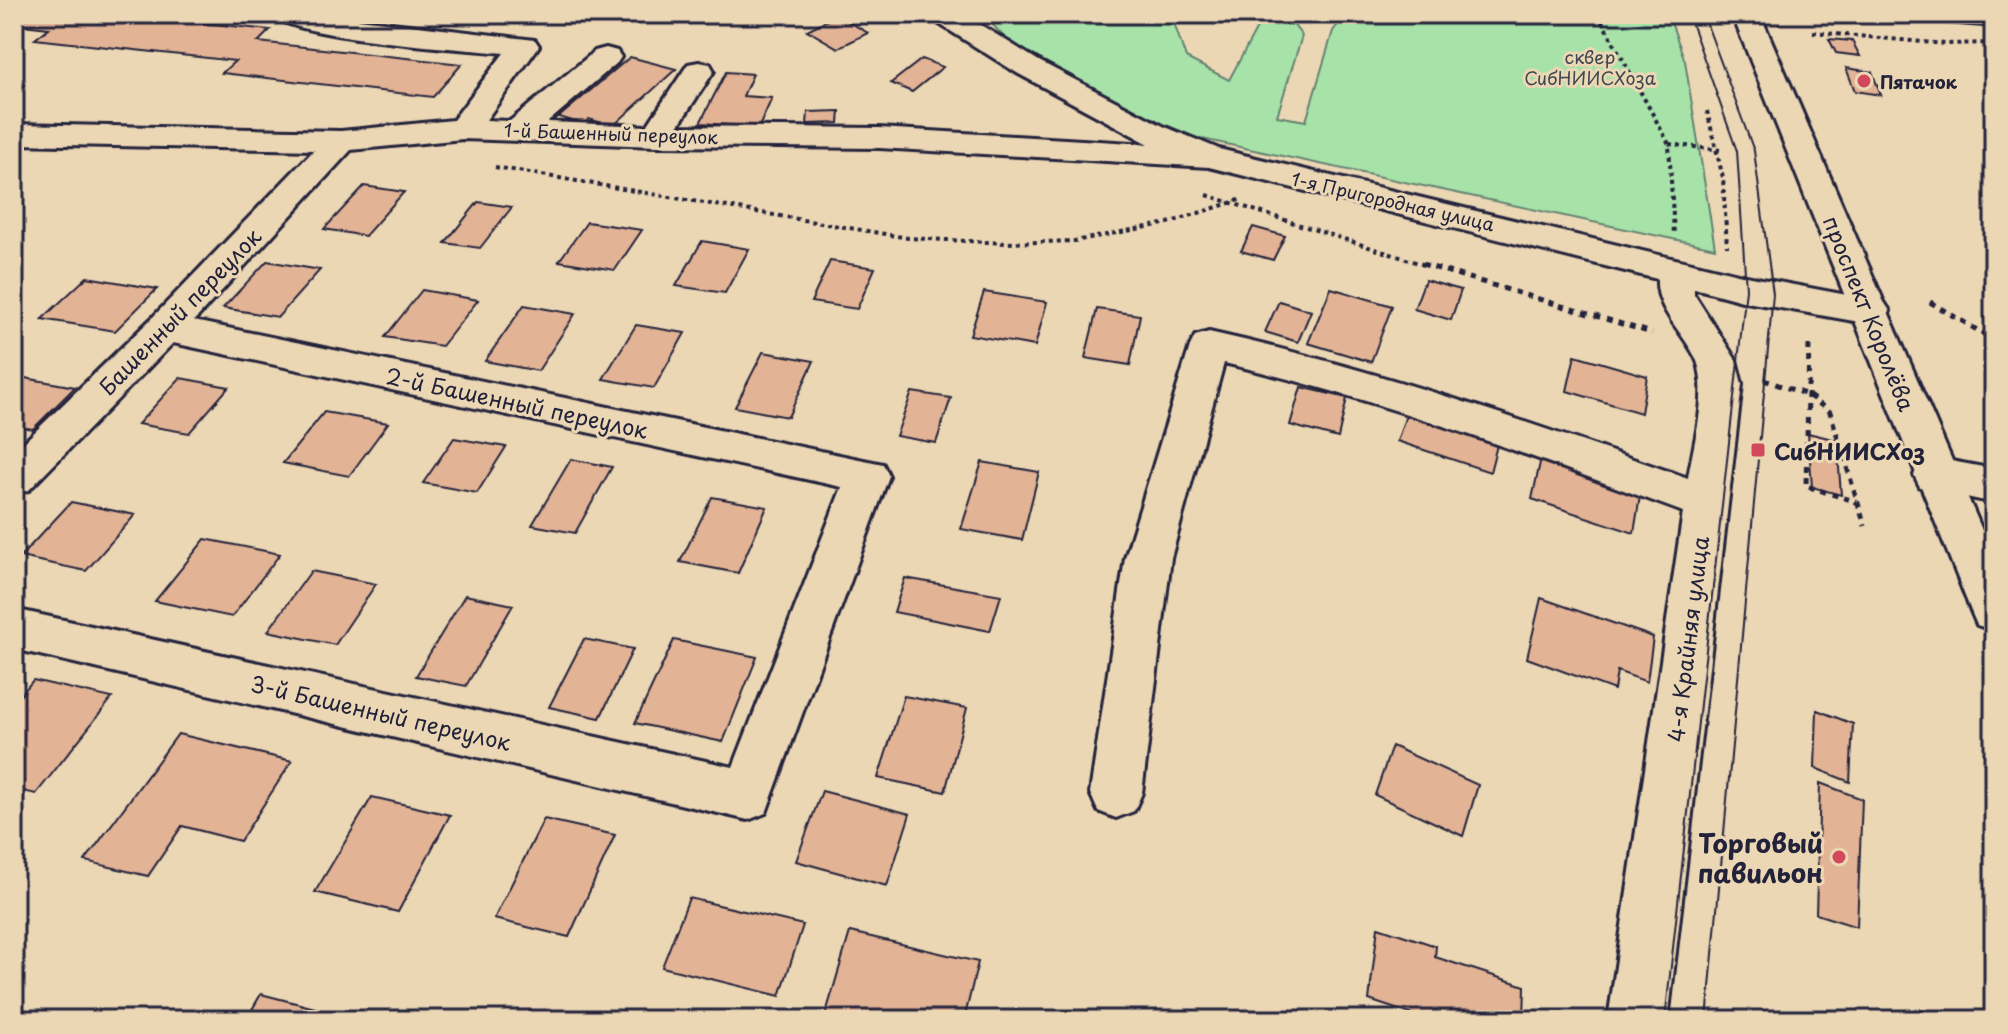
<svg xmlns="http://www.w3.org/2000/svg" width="2008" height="1034" font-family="'Playpen Sans',sans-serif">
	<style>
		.green { fill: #a7e2a8; stroke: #648272; stroke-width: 2 }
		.building { fill: #e3b395; stroke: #22223b; stroke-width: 2 }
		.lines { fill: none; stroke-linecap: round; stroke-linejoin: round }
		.minor-casing { stroke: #22223b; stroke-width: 6 }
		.major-casing { stroke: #22223b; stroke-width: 6 }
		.path-far1 { stroke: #22223b; stroke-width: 4; stroke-dasharray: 4 4; stroke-linecap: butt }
		.path { stroke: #22223b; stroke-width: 5; stroke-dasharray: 6 6; stroke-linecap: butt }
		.minor { fill: #ecd7b5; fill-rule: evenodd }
		.major { fill: #ecd7b5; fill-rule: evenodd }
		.tram { stroke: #22223b; stroke-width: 2 }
		.poi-dot { fill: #d1495b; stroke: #ecd7b5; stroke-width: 3 }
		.labels { text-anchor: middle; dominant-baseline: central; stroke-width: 6; stroke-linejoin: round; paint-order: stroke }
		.far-park-label { font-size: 18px; fill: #3d4851; stroke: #ecd7b5 }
		.far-poi-label { font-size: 18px; font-weight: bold; fill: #22223b; stroke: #ecd7b5; text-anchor: start }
		.far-street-label { font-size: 18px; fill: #22223b; stroke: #ecd7b5 }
		.street-label { font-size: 22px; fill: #22223b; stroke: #ecd7b5 }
		.poi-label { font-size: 22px; font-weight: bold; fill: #22223b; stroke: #ecd7b5; text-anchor: start }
		.near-poi-label { font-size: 26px; font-weight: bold; fill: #22223b; stroke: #ecd7b5; text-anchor: end }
	</style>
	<rect width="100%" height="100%" fill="#ecd7b5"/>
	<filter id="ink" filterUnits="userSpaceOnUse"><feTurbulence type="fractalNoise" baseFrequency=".0125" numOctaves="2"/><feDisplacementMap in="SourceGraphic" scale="16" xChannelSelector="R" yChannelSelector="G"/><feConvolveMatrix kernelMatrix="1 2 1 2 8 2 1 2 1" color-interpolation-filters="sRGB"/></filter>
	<g filter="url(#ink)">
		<polygon class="green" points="983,14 1171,14 1186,58 1229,80 1258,26 1292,23 1302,36 1277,116 1306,121 1333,31 1346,14 1668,14 1685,61 1715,248 1174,133 1013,47"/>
		<g class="building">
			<polygon points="14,14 119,14 270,30 258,42 462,64 433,97 222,73 235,61 35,39 49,28 14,24"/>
			<polygon points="1942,14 1994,14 1994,28 1948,24"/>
			<polygon points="837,15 868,33 838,48 807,30"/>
			<polygon points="1829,39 1852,41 1860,56 1836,53"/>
			<polygon points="630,57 676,69 613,126 589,119 583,124 559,117"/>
			<polygon points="922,59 943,67 912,92 891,83"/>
			<polygon points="1846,68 1872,72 1881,95 1855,91"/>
			<polygon points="726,72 753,74 743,96 772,98 759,127 700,123"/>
			<polygon points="840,111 839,123 807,124 808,112"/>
			<polygon points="364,186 404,192 365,236 324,229"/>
			<polygon points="478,202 512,207 480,248 445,243"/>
			<polygon points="587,222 642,230 615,270 559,261"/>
			<polygon points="1253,227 1285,236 1273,260 1241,251"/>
			<polygon points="702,241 749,249 725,293 676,286"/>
			<polygon points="267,261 320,270 278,317 223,308"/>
			<polygon points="830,261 875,268 857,309 811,302"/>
			<polygon points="87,277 157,289 115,331 42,319"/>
			<polygon points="1425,280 1461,290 1451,320 1414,309"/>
			<polygon points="1331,288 1392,306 1371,362 1308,343"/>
			<polygon points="422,290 478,300 442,346 385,337"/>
			<polygon points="984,292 1047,302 1035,346 970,335"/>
			<polygon points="1279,301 1311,311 1298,342 1265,332"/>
			<polygon points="524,305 575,314 538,371 485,361"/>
			<polygon points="1097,309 1140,315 1130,365 1085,358"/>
			<polygon points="636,325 685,333 654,388 603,379"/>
			<polygon points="763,352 814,361 788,417 735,407"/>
			<polygon points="1575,355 1647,376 1641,413 1567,391"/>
			<polygon points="14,376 75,387 33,429 14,426"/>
			<polygon points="180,378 229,387 189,433 138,424"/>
			<polygon points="1301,387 1347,398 1338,438 1290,425"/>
			<polygon points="912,392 951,398 936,443 896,436"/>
			<polygon points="324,412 388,423 349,476 283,463"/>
			<polygon points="1406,415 1497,445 1490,472 1397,441"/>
			<polygon points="1808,433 1837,440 1841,495 1812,487"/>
			<polygon points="454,438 506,447 477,493 423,483"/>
			<polygon points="1541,458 1641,490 1634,533 1532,499"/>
			<polygon points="571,459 612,467 575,533 532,525"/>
			<polygon points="982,462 1039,472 1022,540 961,529"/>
			<polygon points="712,497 767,507 738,573 680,562"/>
			<polygon points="71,502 135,515 86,571 20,557"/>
			<polygon points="205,539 280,554 232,617 155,601"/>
			<polygon points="311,571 376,584 335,645 268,631"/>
			<polygon points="905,578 1001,595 990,631 894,612"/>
			<polygon points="465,595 513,605 466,686 416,676"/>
			<polygon points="1541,598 1653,637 1647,682 1617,671 1614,690 1527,658"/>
			<polygon points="584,639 633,649 600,718 549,707"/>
			<polygon points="674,640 757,657 723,742 635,723"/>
			<polygon points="33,680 112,698 36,794 14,789 14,703"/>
			<polygon points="904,696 967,708 945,792 878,778"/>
			<polygon points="1817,710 1853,724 1850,782 1815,768"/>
			<polygon points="178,734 292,761 240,841 182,826 148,876 85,861"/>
			<polygon points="1392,746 1478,785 1463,836 1375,795"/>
			<polygon points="1820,783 1862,799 1857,927 1816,914"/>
			<polygon points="822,791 910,814 887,886 796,861"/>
			<polygon points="372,797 450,815 398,912 315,892"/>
			<polygon points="544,819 615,835 569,937 494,919"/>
			<polygon points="689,898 803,925 780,996 662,967"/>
			<polygon points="1378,927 1436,946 1435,957 1525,986 1524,1020 1429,1020 1369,1000"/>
			<polygon points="850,932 978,962 964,1020 824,1020"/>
			<polygon points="261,994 338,1014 335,1020 246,1020"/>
		</g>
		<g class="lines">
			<g class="minor-casing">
				<g id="minor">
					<path d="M272 14H316L535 40 539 46 486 120 510 121 595 51 606 48 617 51 621 57 617 63 548 122 647 126 688 64 699 62 710 64 714 71 678 126 879 128 1149 144 1017 73 933 20 929 14H963L1039 61 1163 126 1219 149 1746 276 1884 302 1890 311 1884 320 1871 324 1746 302 1694 288V294L1736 360 1742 384 1668 1020H1608L1683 512C1532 456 1381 399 1224 363L1171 558 1142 793 1134 811 1116 818 1098 811 1090 793 1125 558 1190 346 1195 336 1209 332C1373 368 1530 423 1688 478 1693 446 1709 392 1697 361 1685 333 1655 310 1657 279L1209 167 879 148 656 146 463 139 351 150 194 321 883 464 889 476 766 813 748 820 14 649V609L733 767 842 487 173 343 29 490 14 495V452L151 319 314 150 14 144V124L341 131 453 120 504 53C466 49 288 38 272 14Z"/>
					<polygon points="1935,458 1994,469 1994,503 1920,487 1914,475 1920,463"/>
				</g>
			</g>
			<g class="major-casing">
				<polygon id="major" points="1732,14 1760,14 1994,558 1994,631 1977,625 1971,611"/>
			</g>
			<g class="path-far1">
				<polyline points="1598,14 1669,144 1674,235"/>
				<polyline points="1813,32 1945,44 1994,43"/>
				<polyline points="1707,111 1723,178 1727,247"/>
				<polyline points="1669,144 1720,150"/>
				<polyline points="495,167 908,238 1006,243 1075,241 1168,223 1242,199"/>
				<polyline points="1207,195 1428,266"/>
			</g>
			<g class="path">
				<polyline points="1422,264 1652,333"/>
				<polyline points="1930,302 1994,340"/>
				<polyline points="1809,345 1806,486 1857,502"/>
				<polyline points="1764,380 1808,395 1830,412 1865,526"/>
			</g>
			<use href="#minor" class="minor"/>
			<use href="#major" class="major"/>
			<g class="tram">
				<polyline points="1703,14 1754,151 1773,294 1707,1020"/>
				<polyline points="1665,1020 1746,289 1737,151 1688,14"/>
			</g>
		</g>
	</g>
	<g class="poi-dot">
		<circle cx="1864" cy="81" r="8"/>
		<rect x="1750" y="442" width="16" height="16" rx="4"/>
		<circle cx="1839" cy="857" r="8"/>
	</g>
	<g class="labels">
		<g class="far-park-label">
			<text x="1590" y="56">сквер<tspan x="1590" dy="21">СибНИИСХоза</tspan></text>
		</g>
		<g class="far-poi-label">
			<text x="1880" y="81">Пятачок</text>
		</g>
		<g class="far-street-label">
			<text transform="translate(611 133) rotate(2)">1-й Башенный переулок</text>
			<text transform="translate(1393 201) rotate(13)">1-я Пригородная улица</text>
		</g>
		<g class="street-label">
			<text transform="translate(179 311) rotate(-46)">Башенный переулок</text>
			<text transform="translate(1870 313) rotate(68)">проспект Королёва</text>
			<text transform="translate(517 402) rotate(12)">2-й Башенный переулок</text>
			<text transform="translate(1687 639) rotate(-83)">4-я Крайняя улица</text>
			<text transform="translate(381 712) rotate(13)">3-й Башенный переулок</text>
		</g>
		<g class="poi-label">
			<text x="1774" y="450">СибНИИСХоз</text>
		</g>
		<g class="near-poi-label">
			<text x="1823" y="842">Торговый<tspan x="1823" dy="30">павильон</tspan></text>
		</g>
	</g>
	<rect width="2008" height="1034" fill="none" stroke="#ecd7b5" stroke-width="48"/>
	<rect x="24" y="24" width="1960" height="986" fill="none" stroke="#22223b" stroke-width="3" filter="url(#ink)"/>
</svg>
